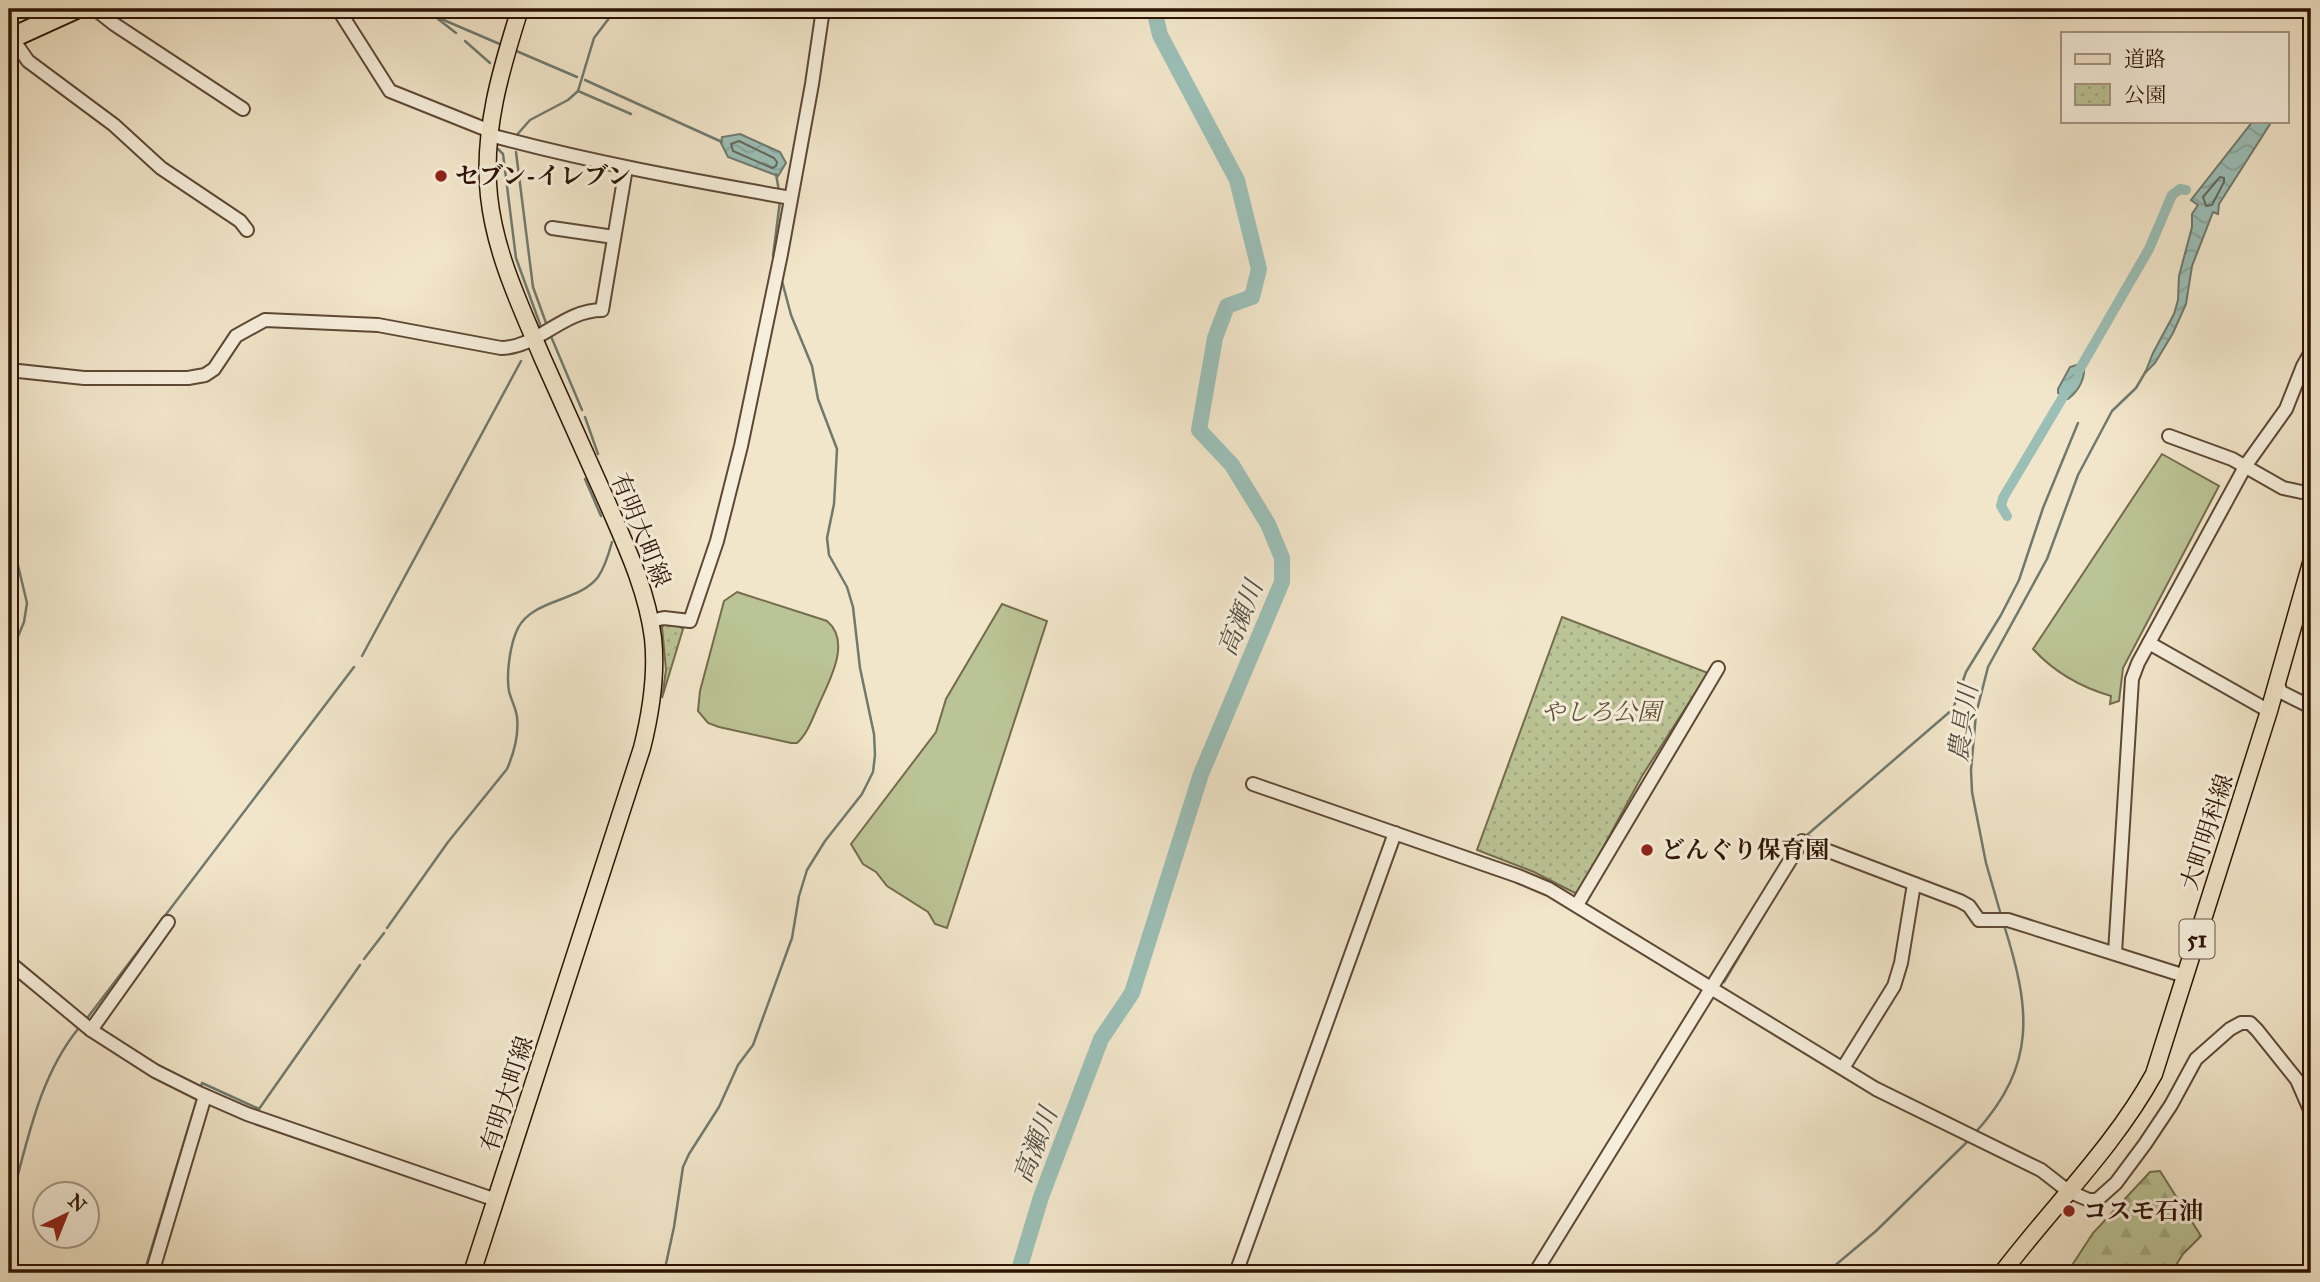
<svg xmlns="http://www.w3.org/2000/svg" width="2320" height="1282" font-family="'IM FELL Great Primer','Noto Serif JP',serif">
	<style>
		.grass { fill: #bbc496; stroke: #746c4c; stroke-width: 2 }
		.forest { fill: url(#forest-firs); stroke: #746c4c; stroke-width: 2 }
		.park { fill: url(#park-dots); stroke: #746c4c; stroke-width: 2 }
		.water { fill: url(#water-waves); stroke: #6f7a6f; stroke-width: 2 }
		.lines { fill: none; stroke-linecap: round; stroke-linejoin: round }
		.shore { stroke: #64695d; stroke-width: 2 }
		.stream { stroke: #6f7a6f; stroke-width: 2.5 }
		.canal { stroke: #9bbfb7; stroke-width: 10 }
		.river { stroke: #9bbfb7; stroke-width: 16 }
		.minor-casing { stroke: #5e4835; stroke-width: 16 }
		.major-casing { stroke: #2d1303; stroke-width: 19 }
		.highway-casing { stroke: #2d1303; stroke-width: 23 }
		.minor { stroke: #f7efdd; stroke-width: 12 }
		.major { stroke: #f2e6ca; stroke-width: 16 }
		.highway { stroke: #f2e6ca; stroke-width: 19 }
		.poi-dot { fill: #8f2418; stroke: #f7efdd; stroke-width: 2.5 }
		.labels { text-anchor: middle; dominant-baseline: central; stroke-width: 6; stroke-linejoin: round; paint-order: stroke }
		.shield { fill: #f7efdd; stroke: #6a5544; stroke-width: 2 }
		.shield-label { font-size: 23px; font-weight: bold; fill: #2d1303 }
		.poi-label { font-size: 24px; font-weight: bold; fill: #2d1303; stroke: #f7efdd; text-anchor: start }
		.street-label { font-size: 24px; fill: #2d1303; stroke: #f7efdd }
		.park-label { font-size: 24px; font-style: italic; fill: #5f5136; stroke: #f7efdd }
		.water-label { font-size: 26px; font-style: italic; fill: #544f42; stroke: #f7efdd }
	</style>
	<defs>
		<pattern id="forest-firs" width="22" height="20" patternUnits="userSpaceOnUse" patternTransform="scale(1.75)"><rect width="22" height="20" fill="#bbc496"/><path d="M5 1l3.5 6h-7zM16 11l3.5 6h-7z" fill="#a1a880"/></pattern>
		<pattern id="park-dots" width="8" height="8" patternUnits="userSpaceOnUse" patternTransform="scale(1.75)"><rect width="8" height="8" fill="#bbc496"/><path d="M2 2h.1M6 6h.1" fill="none" stroke="#a1a880" stroke-width="1.8" stroke-linecap="round"/></pattern>
		<pattern id="water-waves" width="16" height="10" patternUnits="userSpaceOnUse" patternTransform="scale(1.75)"><rect width="16" height="10" fill="#9bbfb7"/><path d="M0 5q4-4 8 0t8 0" fill="none" stroke="#86a39c"/></pattern>
	</defs>
	<rect width="100%" height="100%" fill="#f2e6ca"/>
	<filter id="stains"><feTurbulence type="fractalNoise" baseFrequency=".00286" numOctaves="4"/><feColorMatrix values="0 0 0 0 .2 0 0 0 0 .09 0 0 0 0 .02 0 0 0 .5 -.17"/></filter>
	<radialGradient id="worn" r=".72"><stop offset=".6" stop-color="#630" stop-opacity="0"/><stop offset="1" stop-color="#630" stop-opacity=".3"/></radialGradient>
	<g class="grass">
		<path d="M2162 454 2219 486 2123 668 2119 701 2110 704 2111 696C2080 687 2055 673 2033 649Z"/>
		<path d="M737 592 827 621C852 642 829 681 819 704 813 717 808 733 797 743H791L719 727 708 723 698 711 700 691 724 601Z"/>
		<polygon points="1002,604 1047,621 947,928 935,924 928,912 887,886 876,872 863,864 851,844 936,732 946,699"/>
	</g>
	<polygon class="forest" points="2160,1171 2201,1236 2183,1254 2171,1273 2067,1273 2093,1233 2150,1172"/>
	<g class="park">
		<polygon points="1562,617 1708,673 1642,776 1580,890 1575,893 1534,872 1477,850"/>
		<polygon points="664,624 679,626 683,629 662,698 666,670 662,627"/>
	</g>
	<g class="water">
		<polygon points="2253,121 2272,121 2219,204 2218,214 2213,212 2192,266 2186,304 2173,333 2155,363 2145,373 2153,353 2174,314 2178,300 2179,276 2192,227 2192,214 2198,205 2191,200"/>
		<polygon points="740,134 780,152 786,163 778,176 728,157 721,143 722,137"/>
		<path d="M2083 363C2087 376 2079 391 2068 399L2058 393V389L2070 367Z"/>
	</g>
	<g class="lines">
		<g class="shore">
			<polygon points="739,141 774,158 777,162 776,166 772,168 733,151 731,144"/>
			<polygon points="2220,177 2224,178 2224,182 2212,205 2206,206 2203,197"/>
		</g>
		<g class="stream">
			<polyline points="418,9 502,45"/>
			<polyline points="616,9 594,38 578,91 631,114"/>
			<polyline points="9,17 15,9"/>
			<polyline points="438,19 456,33"/>
			<polyline points="465,41 490,63"/>
			<polyline points="514,50 577,77"/>
			<polyline points="585,80 722,142"/>
			<polyline points="9,123 15,133 9,185"/>
			<polyline points="515,137 530,120 568,100 578,91"/>
			<polyline points="498,149 503,154 516,258 541,327"/>
			<polyline points="516,152 533,287 546,323"/>
			<polyline points="776,174 779,191"/>
			<polyline points="773,256 780,201"/>
			<polyline points="550,334 582,410"/>
			<polyline points="585,417 598,454"/>
			<polyline points="585,479 601,516"/>
			<polyline points="9,528 27,603 24,622 9,658"/>
			<polyline points="362,656 521,361"/>
			<polyline points="1806,839 1808,834 1953,709 1966,672 2001,615 2019,580 2043,508 2078,423"/>
			<polyline points="2001,915 1986,863 1972,792 1971,770 1976,714 1988,667 2047,559 2078,475 2112,411 2136,388 2146,371"/>
			<path d="M387 928 448 842 507 769C514 753 519 735 517 717 516 708 511 700 509 691 506 674 510 644 518 628 533 599 579 602 598 577 605 567 609 553 612 542"/>
			<polyline points="364,959 384,933"/>
			<polyline points="1724,982 1778,891"/>
			<polyline points="88,1017 354,667"/>
			<polyline points="200,1090 202,1083 259,1109 360,965"/>
			<path d="M1975 1133C2038 1064 2030 1008 2004 925"/>
			<path d="M9 1207C27 1146 37 1080 78 1029"/>
			<polyline points="144,1273 198,1096"/>
			<polyline points="664,1273 674,1227 683,1167 689,1154 719,1107 738,1065 753,1045 792,938 799,896 807,870 825,841 862,794 873,772 875,755 874,734 860,668 853,607 847,587 829,555 827,538 834,504 837,449 818,399 812,366 791,315 782,281"/>
			<polyline points="1826,1273 1876,1231 1968,1141"/>
		</g>
		<g class="canal">
			<polyline points="2078,372 2149,249 2172,195 2180,189 2186,190"/>
			<polyline points="2007,516 2001,506 2003,498 2070,385"/>
		</g>
		<polyline class="river" points="1018,1273 1041,1197 1101,1039 1132,993 1201,774 1282,582 1282,558 1268,524 1232,465 1199,430 1215,338 1227,306 1252,297 1259,269 1237,180 1160,35 1154,9"/>
		<g class="minor-casing">
			<g id="minor">
				<polyline points="38,9 41,25"/>
				<polyline points="95,9 114,24 243,109"/>
				<polyline points="338,9 390,91 490,131"/>
				<polyline points="12,38 28,61 114,125 161,168 240,221 247,230"/>
				<path d="M490 135C589 162 690 180 791 198"/>
				<polyline points="552,228 614,237"/>
				<path d="M9 370 84 378H188L205 375 214 369 236 336 265 320 378 325 501 348C537 348 563 310 602 310L626 168"/>
				<polyline points="2169,436 2232,459 2283,488 2311,494"/>
				<polyline points="650,621 664,618 690,621 717,541 741,446 781,254 812,84 823,9"/>
				<polyline points="2149,643 2269,711"/>
				<polyline points="2277,682 2281,692 2311,707"/>
				<polyline points="1253,784 1518,876 1549,889 1876,1089 2041,1170 2068,1191 2089,1200 2097,1200 2116,1183 2145,1144 2171,1105 2196,1059 2230,1029 2241,1023 2250,1023 2257,1030 2297,1080 2311,1112"/>
				<polyline points="1577,905 1718,668"/>
				<polyline points="2115,953 2132,679 2138,663 2246,465 2286,409 2303,366 2311,352"/>
				<polyline points="9,962 91,1030 155,1071 199,1093 247,1114 496,1200"/>
				<polyline points="91,1030 168,922"/>
				<polyline points="1843,1068 1894,986 1901,963 1914,884"/>
				<polyline points="152,1273 205,1096"/>
				<polyline points="1236,1273 1395,833"/>
				<polyline points="1535,1273 1802,841 1960,901 1969,906 1979,920 2008,920 2185,976"/>
			</g>
		</g>
		<g class="major-casing">
			<g id="major">
				<path d="M472 1273 642 748C651 712 657 675 653 638 647 590 626 546 607 502 585 454 564 405 542 357 520 305 495 253 489 196 482 132 501 69 520 9"/>
				<path d="M2002 1273C2052 1207 2114 1147 2154 1074L2269 711 2311 563"/>
			</g>
		</g>
		<g class="highway-casing">
			<polyline id="highway" points="9,39 75,9"/>
		</g>
		<use href="#minor" class="minor"/>
		<use href="#major" class="major"/>
		<use href="#highway" class="highway"/>
	</g>
	<g class="poi-dot">
		<circle cx="441" cy="176" r="7"/>
		<circle cx="1647" cy="850" r="7"/>
		<circle cx="2069" cy="1211" r="7"/>
	</g>
	<g class="labels">
		<rect class="shield" x="2179.5" y="919.5" width="35" height="39" rx="5"/>
		<g class="shield-label">
			<text x="2197" y="939">51</text>
		</g>
		<g class="poi-label">
			<text x="455" y="176">セブン-イレブン</text>
			<text x="1661" y="850">どんぐり保育園</text>
			<text x="2083" y="1211">コスモ石油</text>
		</g>
		<g class="street-label">
			<text transform="translate(641 530) rotate(68)">有明大町線</text>
			<text transform="translate(2207 832) rotate(-72)">大町明科線</text>
			<text transform="translate(507 1094) rotate(-72)">有明大町線</text>
		</g>
		<g class="park-label">
			<text x="1601" y="712">やしろ公園</text>
		</g>
		<g class="water-label">
			<text transform="translate(1240 618) rotate(-68)">高瀬川</text>
			<text transform="translate(1963 723) rotate(-82)">農具川</text>
			<text transform="translate(1035 1145) rotate(-69)">高瀬川</text>
		</g>
	</g>
	<rect width="2320" height="1282" fill="none" stroke="#f2e6ca" stroke-width="35"/>
	<rect x="10" y="10" width="2299" height="1261" fill="none" stroke="#2d1303" stroke-width="3.5"/>
	<rect x="18" y="18" width="2285" height="1247" fill="none" stroke="#2d1303" stroke-width="2"/>
	<rect x="2061" y="32" width="228" height="91" fill="#f7efdd" stroke="#a69786" stroke-width="2"/>
	<rect x="2075" y="54" width="35" height="10" fill="#f2e6ca" stroke="#a69786" stroke-width="2"/>
	<text x="2124" y="66" font-size="21" fill="#2d1303">道路</text>
	<rect x="2075" y="84" width="35" height="21" fill="url(#park-dots)" stroke="#a69786" stroke-width="2"/>
	<text x="2124" y="102" font-size="21" fill="#2d1303">公園</text>
	<g transform="translate(66 1215) rotate(43)"><circle r="33" fill="#f7efdd" stroke="#a69786" stroke-width="2"/>
	<path d="M0-5L12 26L0 18L-12 26Z" fill="#8f2418"/>
	<text y="-10" font-size="19" font-weight="bold" text-anchor="middle" fill="#2d1303">N</text>
	</g>
	<rect width="100%" height="100%" filter="url(#stains)"/>
	<rect width="100%" height="100%" fill="url(#worn)"/>
</svg>
